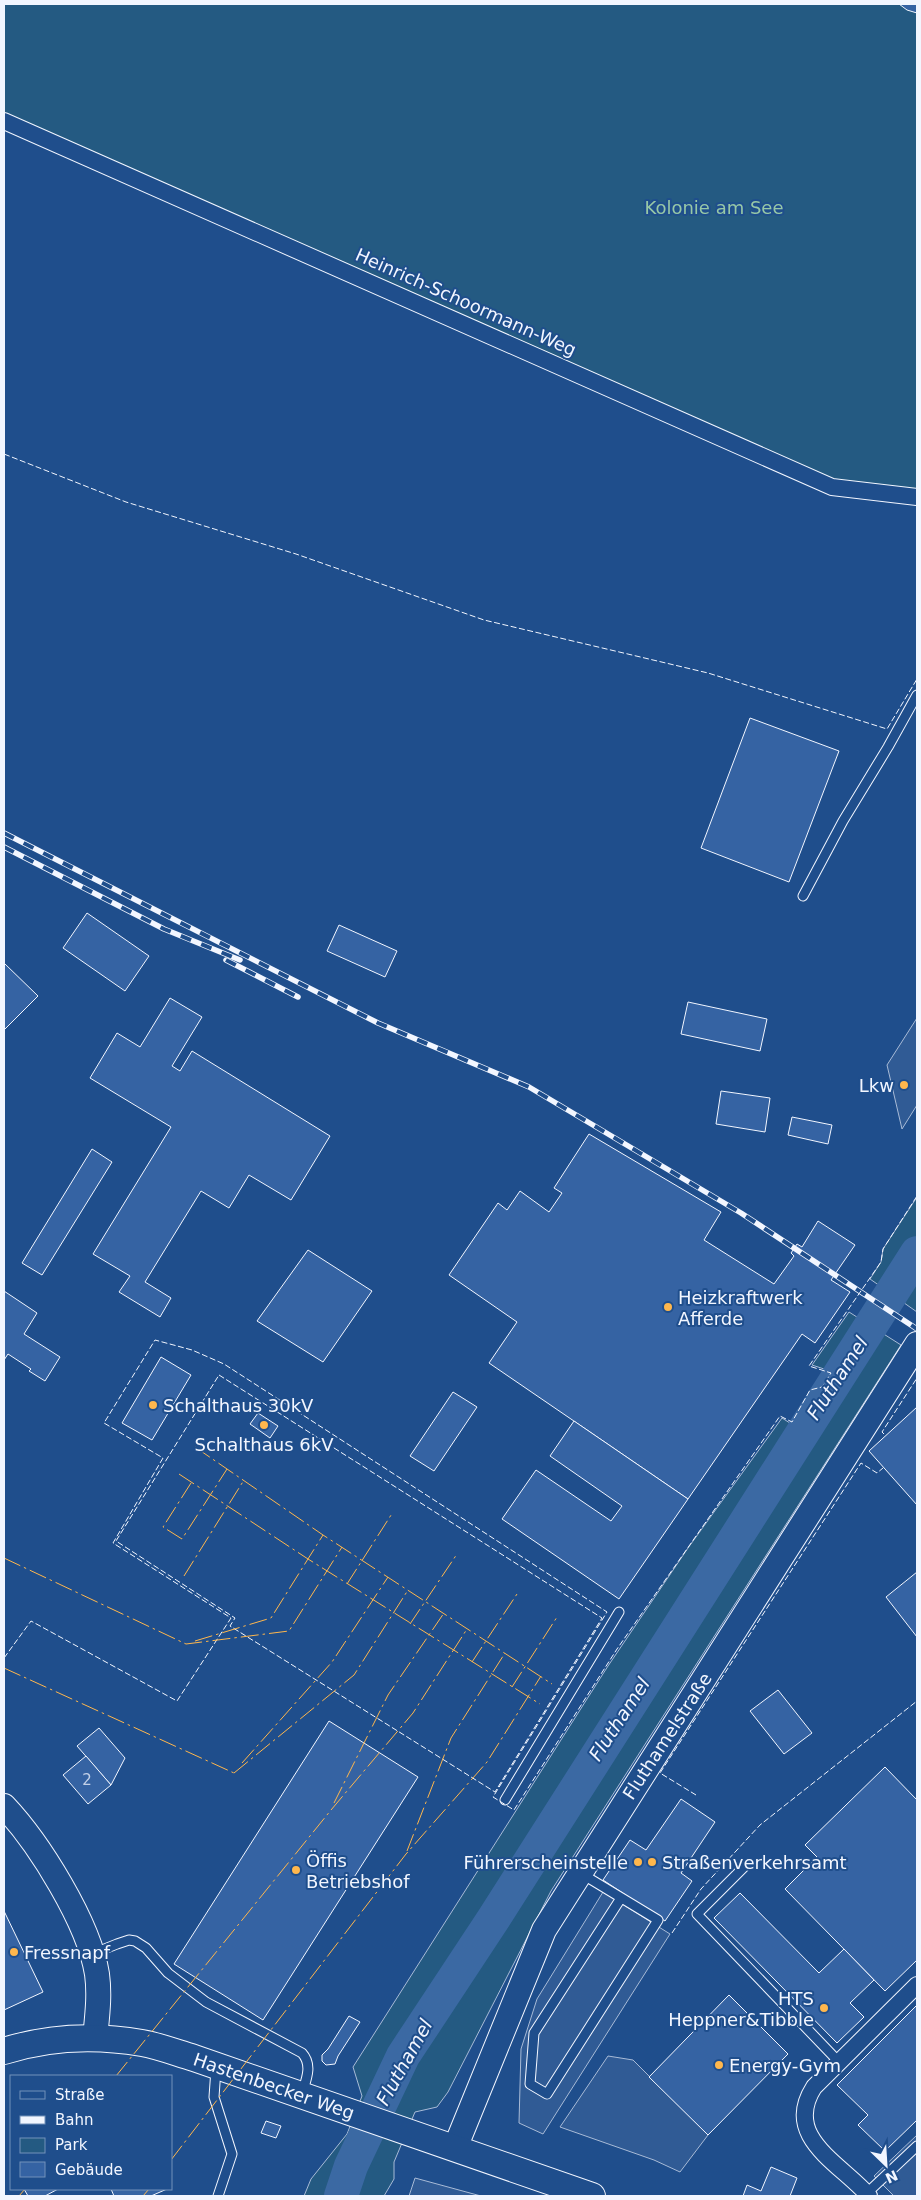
<svg xmlns="http://www.w3.org/2000/svg" width="921" height="2200" font-family="'DejaVu Sans',sans-serif">
	<style>
		.green { fill: #245a82; stroke: #a8bbd7 }
		.parking { fill: #305b95; stroke: #a8bbd7 }
		.lines { fill: none; stroke-linecap: round; stroke-linejoin: round }
		.river { stroke: #3b69a3; stroke-width: 34 }
		.building { fill: #3563a3; stroke: #f2f6ff }
		.service-casing { stroke: #f2f6ff; stroke-width: 11 }
		.minor-casing { stroke: #f2f6ff; stroke-width: 18 }
		.secondary-casing { stroke: #f2f6ff; stroke-width: 26 }
		.primary-casing { stroke: #f2f6ff; stroke-width: 28 }
		.service { stroke: #1f4e8c; stroke-width: 9 }
		.minor { stroke: #1f4e8c; stroke-width: 16 }
		.secondary { stroke: #1f4e8c; stroke-width: 24 }
		.primary { stroke: #1f4e8c; stroke-width: 26 }
		.rail-casing { stroke: #f2f6ff; stroke-width: 5.5 }
		.rail { stroke: #1f4e8c; stroke-width: 4; stroke-dasharray: 11; stroke-linecap: butt }
		.fence { stroke: #f2f6ff; stroke-width: 1; stroke-dasharray: 6 2.5; stroke-linecap: butt }
		.power { stroke: #ffb74d; stroke-width: 1; stroke-dasharray: 18 4 2.5 4; stroke-linecap: butt }
		.poi-dot { fill: #ffb74d; stroke: #1f4e8c; stroke-width: 2 }
		.labels { text-anchor: middle; dominant-baseline: central; stroke-width: 4; stroke-linejoin: round; paint-order: stroke }
		.number-label { font-size: 15px; fill: #c3d1e8 }
		.park-label { font-size: 18px; fill: #97c8a6; stroke: #1f4e8c }
		.street-label { font-size: 18px; fill: #f2f6ff; stroke: #1f4e8c }
		.poi-label { font-size: 18px; fill: #f2f6ff; stroke: #1f4e8c; text-anchor: start }
		.water-label { font-size: 19px; font-style: italic; fill: #f2f6ff; stroke: #1f4e8c }
	</style>
	<rect width="100%" height="100%" fill="#1f4e8c"/>
	<g class="green">
		<polygon points="4,4 917,4 917,489 835,482 4,115"/>
		<polygon points="917,1197 917,1312 870,1279 881,1262 883,1249"/>
		<polygon points="849,1312 901,1345 551,1891 448,2092 437,2107 415,2112 394,2162 394,2179 384,2196 304,2196 311,2179 347,2134 362,2096 353,2067 608,1666 688,1548 782,1418 793,1425 811,1391 823,1389 833,1372 812,1365"/>
	</g>
	<g class="parking">
		<polygon points="917,1018 917,1105 902,1129 887,1065"/>
		<polygon points="603,1892 670,1934 543,2134 519,2123 521,2049 537,1999"/>
		<polygon points="608,2056 633,2060 708,2135 680,2172 654,2160 560,2127"/>
		<polygon points="917,2135 917,2196 894,2196 874,2176"/>
		<polygon points="415,2178 481,2196 409,2196"/>
	</g>
	<g class="lines">
		<polyline class="river" points="341,2196 351,2166 403,2056 494,1918 917,1253"/>
	</g>
	<g class="building">
		<polygon points="899,4 917,4 917,13 907,10"/>
		<polygon points="750,718 839,751 789,882 701,848"/>
		<polygon points="87,913 149,956 125,991 63,948"/>
		<polygon points="339,925 397,951 385,977 327,951"/>
		<polygon points="4,963 38,996 4,1030"/>
		<polygon points="170,998 202,1017 172,1066 180,1071 192,1051 330,1136 291,1200 249,1175 229,1208 201,1191 145,1282 171,1298 160,1317 119,1292 130,1276 93,1254 171,1127 90,1078 117,1033 140,1047"/>
		<polygon points="688,1002 767,1019 760,1051 681,1034"/>
		<polygon points="721,1091 770,1098 765,1132 716,1124"/>
		<polygon points="792,1117 832,1125 828,1144 788,1135"/>
		<polygon points="589,1134 721,1212 704,1240 774,1284 794,1256 791,1253 797,1244 802,1247 818,1221 855,1245 831,1280 850,1292 815,1343 802,1334 688,1499 489,1363 517,1322 449,1275 498,1203 507,1210 520,1191 549,1212 562,1193 554,1188"/>
		<polygon points="92,1149 112,1162 42,1275 22,1263"/>
		<polygon points="308,1250 372,1291 323,1362 257,1321"/>
		<polygon points="4,1291 37,1313 24,1334 60,1357 45,1381 29,1371 31,1369 8,1354 4,1360"/>
		<polygon points="161,1357 191,1375 152,1440 122,1423"/>
		<polygon points="453,1392 477,1407 434,1471 410,1456"/>
		<polygon points="917,1407 917,1505 869,1451"/>
		<polygon points="258,1413 278,1426 270,1438 250,1424"/>
		<polygon points="574,1421 688,1499 619,1599 502,1519 536,1470 611,1521 622,1506 550,1456"/>
		<polygon points="917,1572 917,1637 886,1597"/>
		<polygon points="778,1690 812,1733 784,1754 750,1711"/>
		<polygon points="329,1721 418,1777 263,2020 174,1964"/>
		<polygon points="99,1728 125,1758 111,1785 77,1746"/>
		<polygon points="86,1756 111,1785 88,1804 63,1775"/>
		<polygon points="885,1767 917,1800 917,1960 885,1991 785,1889 817,1857 805,1845"/>
		<polygon points="681,1799 715,1822 681,1873 692,1881 665,1921 603,1880 630,1840 646,1850"/>
		<polygon points="740,1893 819,1973 844,1949 874,1980 850,2003 864,2017 837,2043 714,1918"/>
		<polygon points="4,1911 43,1992 4,2010"/>
		<polygon points="729,1995 788,2054 708,2135 649,2077"/>
		<polygon points="917,2005 917,2120 885,2151 858,2125 868,2115 837,2085"/>
		<polygon points="349,2016 360,2022 338,2056 335,2064 326,2065 322,2061 322,2055 328,2049"/>
		<polygon points="266,2121 281,2126 276,2138 261,2133"/>
		<polygon points="771,2167 797,2178 790,2196 743,2196 747,2185 761,2191"/>
		<polygon points="24,2189 58,2189 45,2196 28,2196"/>
		<polygon points="111,2189 167,2189 151,2196 114,2196"/>
	</g>
	<g class="lines">
		<g class="service-casing">
			<g id="service">
				<polyline points="803,896 843,821 888,747 917,695"/>
				<polyline points="505,1800 619,1612"/>
				<polyline points="746,1865 697,1914 838,2061"/>
				<polyline points="582,1874 658,1920 547,2094 530,2084 534,2033 621,1898"/>
				<path d="M92 1954 117 1944 129 1940 135 1941 146 1948 168 1973 206 2002 302 2053C313 2065 306 2080 302 2093"/>
				<polyline points="216,2069 214,2097 232,2154 218,2196"/>
				<polyline points="867,2193 917,2146"/>
			</g>
		</g>
		<g class="minor-casing">
			<g id="minor">
				<polyline points="4,121 832,487 917,497"/>
				<path d="M869 2196C840 2163 782 2137 814 2087L917 1985"/>
			</g>
		</g>
		<g class="secondary-casing">
			<g id="secondary">
				<path d="M4 1806C39 1843 89 1923 97 1974 100 1996 97 2017 95 2039"/>
				<polyline points="455,2148 544,1930 917,1344"/>
			</g>
		</g>
		<g class="primary-casing">
			<path id="primary" d="M4 2051C48 2037 96 2035 142 2043 159 2046 177 2053 194 2058L592 2196"/>
		</g>
		<use href="#service" class="service"/>
		<use href="#minor" class="minor"/>
		<use href="#secondary" class="secondary"/>
		<use href="#primary" class="primary"/>
		<g class="rail-casing">
			<g id="rail">
				<polyline points="4,833 378,1023 529,1087 741,1213 917,1329"/>
				<polyline points="4,847 164,929 240,960"/>
				<polyline points="226,960 298,997"/>
			</g>
		</g>
		<use href="#rail" class="rail"/>
		<g class="fence">
			<polyline points="4,454 126,502 296,554 484,620 708,673 887,729 917,679"/>
			<polygon points="219,1375 602,1618 495,1792 230,1626 235,1618 116,1541"/>
			<polyline points="884,1434 882,1432 917,1378"/>
			<polyline points="4,1658 31,1621 177,1701 231,1618 113,1543 163,1458 104,1423 155,1340 192,1350 224,1364 607,1612 493,1797 514,1810 617,1649 780,1416 792,1422 810,1390 822,1387 831,1373 809,1366 881,1262 883,1249 917,1196"/>
			<polyline points="696,1795 660,1773 861,1463 877,1473 883,1468"/>
			<polyline points="672,1933 701,1889 760,1825 917,1701"/>
		</g>
		<g class="power">
			<polyline points="195,1447 323,1535 552,1684"/>
			<polyline points="179,1474 308,1559 540,1704"/>
			<polyline points="191,1483 163,1527 182,1539 227,1469"/>
			<polyline points="4,1558 186,1644 289,1631 342,1547"/>
			<polyline points="184,1576 244,1480"/>
			<polyline points="347,1584 393,1512"/>
			<polyline points="410,1624 457,1554"/>
			<polyline points="195,1641 271,1618 323,1535"/>
			<polyline points="472,1662 517,1594"/>
			<polyline points="4,1668 234,1773"/>
			<polyline points="512,1687 557,1617"/>
			<polyline points="242,1763 332,1662 388,1577"/>
			<polyline points="234,1773 354,1675 408,1590"/>
			<polyline points="334,1803 388,1695 444,1613"/>
			<polyline points="407,1851 451,1738 505,1653"/>
			<polyline points="116,2076 331,1810 413,1713 467,1629"/>
			<polyline points="171,2160 406,1854 487,1762 541,1676"/>
			<polyline points="19,2196 25,2189"/>
			<polyline points="143,2196 149,2189"/>
		</g>
	</g>
	<g class="poi-dot">
		<circle cx="904" cy="1085" r="5"/>
		<circle cx="668" cy="1307" r="5"/>
		<circle cx="153" cy="1405" r="5"/>
		<circle cx="264" cy="1425" r="5"/>
		<circle cx="638" cy="1862" r="5"/>
		<circle cx="652" cy="1862" r="5"/>
		<circle cx="296" cy="1870" r="5"/>
		<circle cx="14" cy="1952" r="5"/>
		<circle cx="824" cy="2008" r="5"/>
		<circle cx="719" cy="2065" r="5"/>
	</g>
	<g class="labels">
		<g class="number-label">
			<text x="87" y="1780">2</text>
		</g>
		<g class="park-label">
			<text x="714" y="207">Kolonie am See</text>
		</g>
		<g class="street-label">
			<text transform="translate(466 302) rotate(24)">Heinrich-Schoormann-Weg</text>
			<text transform="translate(667 1736) rotate(-57)">Fluthamelstraße</text>
			<text transform="translate(274 2086) rotate(19)">Hastenbecker Weg</text>
		</g>
		<g class="poi-label">
			<text x="894" y="1085" text-anchor="end">Lkw</text>
			<text x="678" y="1297">Heizkraftwerk<tspan x="678" dy="21">Afferde</tspan></text>
			<text x="163" y="1405">Schalthaus 30kV</text>
			<text x="264" y="1444" text-anchor="middle">Schalthaus 6kV</text>
			<text x="306" y="1860">Öffis<tspan x="306" dy="21">Betriebshof</tspan></text>
			<text x="628" y="1862" text-anchor="end">Führerscheinstelle</text>
			<text x="662" y="1862">Straßenverkehrsamt</text>
			<text x="24" y="1952">Fressnapf</text>
			<text x="814" y="1998" text-anchor="end">HTS<tspan x="814" dy="21">Heppner&amp;Tibble</tspan></text>
			<text x="729" y="2065">Energy-Gym</text>
		</g>
		<g class="water-label">
			<text transform="translate(837 1378) rotate(-57)">Fluthamel</text>
			<text transform="translate(619 1719) rotate(-57)">Fluthamel</text>
			<text transform="translate(404 2062) rotate(-61)">Fluthamel</text>
		</g>
	</g>
	<rect width="921" height="2200" fill="none" stroke="#f2f6ff" stroke-width="10"/>
	<rect x="10" y="2075" width="162" height="115" fill="#1f4e8c" stroke="#7391ba"/>
	<rect x="20" y="2091" width="25" height="8" fill="#1f4e8c" stroke="#7391ba"/>
	<text x="55" y="2100" font-size="15" fill="#f2f6ff">Straße</text>
	<rect x="20" y="2116" width="25" height="8" fill="#f2f6ff" stroke="#7391ba"/>
	<text x="55" y="2125" font-size="15" fill="#f2f6ff">Bahn</text>
	<rect x="20" y="2138" width="25" height="15" fill="#245a82" stroke="#7391ba"/>
	<text x="55" y="2150" font-size="15" fill="#f2f6ff">Park</text>
	<rect x="20" y="2162" width="25" height="15" fill="#3563a3" stroke="#7391ba"/>
	<text x="55" y="2175" font-size="15" fill="#f2f6ff">Gebäude</text>
	<g transform="translate(886 2165) rotate(155)" stroke="#1f4e8c" stroke-width="4" paint-order="stroke">
	<path d="M0-4L9 19L0 12L-9 19Z" fill="#f2f6ff"/>
	<text y="-8" font-size="14" font-weight="bold" text-anchor="middle" fill="#f2f6ff">N</text>
	</g>
</svg>
